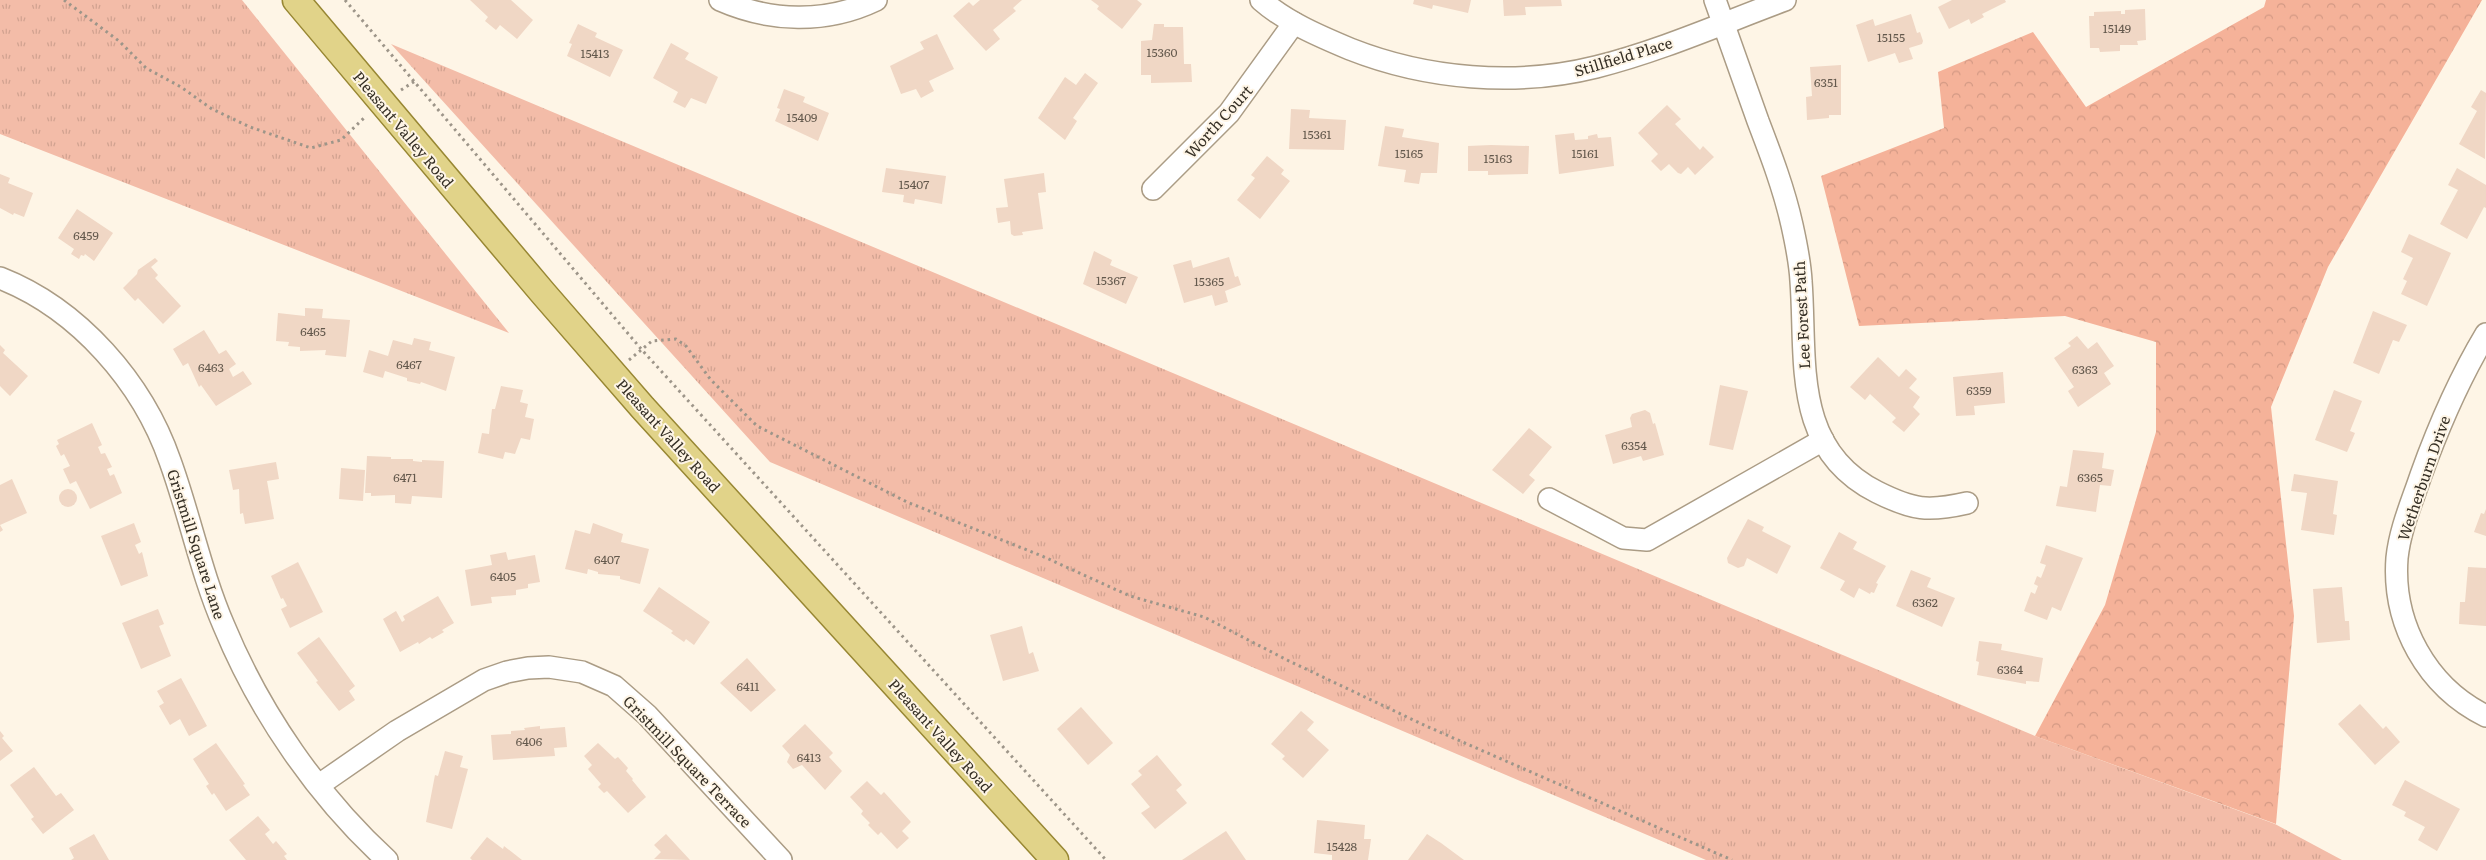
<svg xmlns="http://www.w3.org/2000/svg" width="2486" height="860" font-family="Literata,serif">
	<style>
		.grass { fill: url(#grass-tufts) }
		.forest { fill: url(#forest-crowns) }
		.building { fill: #f0d7c5 }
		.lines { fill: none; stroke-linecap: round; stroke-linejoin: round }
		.minor-casing { stroke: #ab9c85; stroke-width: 24 }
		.major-casing { stroke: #988733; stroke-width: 29 }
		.path { stroke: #9d9589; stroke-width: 3; stroke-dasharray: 2.5 4; stroke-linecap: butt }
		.minor { stroke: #fff; stroke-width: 21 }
		.major { stroke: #e1d389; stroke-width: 26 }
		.labels { text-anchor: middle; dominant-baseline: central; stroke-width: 4; stroke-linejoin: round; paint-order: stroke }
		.number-label { font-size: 12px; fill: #64594d }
		.street-label { font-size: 15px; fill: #352f25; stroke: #fef5e6 }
	</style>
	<defs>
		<pattern id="grass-tufts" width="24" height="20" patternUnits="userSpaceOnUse" patternTransform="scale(1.25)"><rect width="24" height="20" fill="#f3bca8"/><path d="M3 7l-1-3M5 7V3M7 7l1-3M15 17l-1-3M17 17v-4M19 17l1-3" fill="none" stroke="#d1a290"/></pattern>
		<pattern id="forest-crowns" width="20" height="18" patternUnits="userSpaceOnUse" patternTransform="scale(1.25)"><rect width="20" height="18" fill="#f5b299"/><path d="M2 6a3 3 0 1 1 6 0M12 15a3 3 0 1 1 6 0" fill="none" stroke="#d39984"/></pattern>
	</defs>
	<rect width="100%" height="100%" fill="#fef5e6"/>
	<g class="grass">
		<polygon points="0,0 242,0 509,333 0,134"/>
		<polygon points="391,44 2035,736 2275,824 2342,860 1706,860 770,462"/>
	</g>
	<polygon class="forest" points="2266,0 2482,0 2328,267 2271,407 2294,616 2276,824 2035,736 2105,605 2156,432 2156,342 2065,316 1859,326 1821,176 1944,128 1938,72 2033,32 2086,107 2264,7"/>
	<g class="building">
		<polygon points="470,0 511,0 533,20 517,39 500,25 496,30 485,21 488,17"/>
		<polygon points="980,0 1022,0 1013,8 1016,11 993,30 1000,39 986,51 953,16 969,2 973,6"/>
		<polygon points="1091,0 1137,0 1142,4 1122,29 1097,9 1099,6"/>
		<polygon points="1414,0 1471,0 1468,13 1433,5 1432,9 1413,4"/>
		<polygon points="1503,0 1561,0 1562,6 1525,7 1526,15 1504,16"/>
		<polygon points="1952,0 2005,0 2006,2 1982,14 1984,17 1971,24 1969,19 1949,29 1938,7"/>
		<polygon points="2145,9 2146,40 2137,41 2138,45 2120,45 2120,51 2100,52 2099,48 2090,48 2089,16 2094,16 2094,12 2121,11 2121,14 2125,14 2125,10"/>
		<polygon points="1911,14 1917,33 1920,32 1923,41 1922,44 1909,48 1913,59 1899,63 1895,53 1868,62 1856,25 1873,19 1875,26"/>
		<polygon points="578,24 597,33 595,37 623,50 610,77 567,56 572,44 569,43"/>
		<polygon points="1154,24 1164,24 1164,27 1183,27 1184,64 1191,64 1192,82 1151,83 1151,75 1141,75 1141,41 1152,40"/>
		<polygon points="937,34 954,69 929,81 934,91 921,98 916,89 901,94 890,66 924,49 920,42"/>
		<polygon points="671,43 689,53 685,59 718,77 706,104 691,98 685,108 673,102 678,92 653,78"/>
		<polygon points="1841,65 1841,115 1829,115 1829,118 1807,120 1806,97 1812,96 1810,67"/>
		<polygon points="1085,73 1098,83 1073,118 1077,121 1065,140 1038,118 1065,77 1076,85"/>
		<polygon points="784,89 805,97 803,102 829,113 818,141 775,121 780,109 777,108"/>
		<polygon points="2481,90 2486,93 2485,159 2459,144 2477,111 2471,107"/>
		<polygon points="1667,105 1681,119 1675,124 1700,150 1703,146 1714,157 1695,175 1688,167 1681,174 1678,173 1669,164 1661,171 1651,161 1658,154 1638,133"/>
		<polygon points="1291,109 1310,110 1309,118 1346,120 1344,150 1289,149"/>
		<polygon points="1385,126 1404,129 1402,137 1439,143 1437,173 1421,173 1419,184 1404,182 1406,170 1378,166"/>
		<polygon points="1574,133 1575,140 1588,139 1588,136 1597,134 1598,138 1611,137 1614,166 1559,174 1555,135"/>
		<polygon points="1491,145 1529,146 1528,174 1488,175 1488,171 1468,171 1468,146"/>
		<polygon points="1267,156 1284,170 1281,174 1290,181 1260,219 1237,200 1255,178 1251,175"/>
		<polygon points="886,168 946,176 942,204 915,199 914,204 903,202 904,195 882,192"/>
		<polygon points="2457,168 2486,185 2486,208 2484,207 2467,239 2440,224 2458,190 2448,185"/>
		<polygon points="1044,173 1046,192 1038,193 1043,229 1022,232 1023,235 1014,236 1011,234 1010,221 998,223 996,208 1008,207 1004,179"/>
		<polygon points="0,174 10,178 8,183 33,193 24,217 14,213 13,215 0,208"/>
		<polygon points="77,209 113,233 94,261 85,254 84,256 81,255 79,259 71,254 74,249 58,238"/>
		<polygon points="2409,234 2451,253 2427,306 2401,294 2407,281 2403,279 2413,258 2401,252"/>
		<polygon points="1094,251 1112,260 1110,265 1138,277 1126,304 1083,284"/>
		<polygon points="1229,257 1235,277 1238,276 1241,285 1225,291 1228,302 1215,306 1212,295 1184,303 1173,265 1191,260 1193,268"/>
		<polygon points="155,258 158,261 151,267 158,275 155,278 181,306 163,324 138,298 135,301 123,288 137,274 138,270"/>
		<polygon points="305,308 323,309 322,318 350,320 346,357 325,355 326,350 300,351 300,347 288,346 289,342 276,341 278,313 305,316"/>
		<polygon points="2373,311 2407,325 2399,342 2393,340 2379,374 2353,363"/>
		<polygon points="204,330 219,354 226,350 236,364 229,369 233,377 243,371 252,384 216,406 201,385 199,387 188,363 183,366 173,349"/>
		<polygon points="2077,336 2088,349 2097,342 2114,366 2104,373 2111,384 2078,407 2068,391 2074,387 2054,358 2071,346 2068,343"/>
		<polygon points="414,338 431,342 429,350 455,357 446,391 421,382 420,384 407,381 407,378 385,371 383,378 363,372 369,350 388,356 393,340 412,345"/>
		<polygon points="0,345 5,350 3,353 28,376 10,396 0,386"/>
		<polygon points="1878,357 1899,377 1906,369 1917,379 1909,388 1920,397 1913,407 1920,414 1904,432 1892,422 1896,418 1870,394 1865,400 1850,387"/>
		<polygon points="2003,372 2005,403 1974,406 1975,415 1956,416 1953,377"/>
		<polygon points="1720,385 1748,391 1733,450 1709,445"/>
		<polygon points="501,386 523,390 520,402 528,404 525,417 534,419 530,440 521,438 515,454 505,452 503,459 478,453 482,433 489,434 492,409 495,409"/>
		<polygon points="2334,390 2362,401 2350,431 2355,433 2347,452 2315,440"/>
		<polygon points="1645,410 1650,413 1653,424 1655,423 1664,455 1643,461 1641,456 1613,464 1605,435 1632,427 1630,418 1632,414"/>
		<polygon points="92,423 102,445 98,447 101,454 105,453 112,467 107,469 110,476 114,474 122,493 90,509 76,481 70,484 63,469 70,466 64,454 61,456 56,446 59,444 57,440"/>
		<polygon points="1529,428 1552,447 1529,475 1535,480 1523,494 1492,470"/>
		<polygon points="2073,450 2104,453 2102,468 2114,470 2111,486 2100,485 2096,512 2056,506 2060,486 2067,487"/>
		<polygon points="367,456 391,457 391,459 413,459 413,461 422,462 422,460 444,461 442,498 412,496 411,504 395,503 395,495 371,496 371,493 365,493"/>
		<polygon points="276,462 279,479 267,481 274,519 245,524 243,513 240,514 239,489 233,490 229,470"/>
		<polygon points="341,468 365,470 363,501 339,499"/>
		<polygon points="2294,474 2338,481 2333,514 2337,515 2334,535 2301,530 2307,493 2291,491"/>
		<polygon points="12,479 27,513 0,525 3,530 0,532 0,485"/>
		<circle cx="68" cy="498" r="9"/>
		<polygon points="2486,509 2486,536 2474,532 2481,513 2484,514"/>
		<polygon points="1748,519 1764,527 1762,531 1791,546 1777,574 1747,558 1744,566 1738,568 1728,563 1727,558"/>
		<polygon points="134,523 141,542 135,545 139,554 142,552 148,576 121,586 101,536"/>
		<polygon points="593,523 623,534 621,542 649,549 640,584 620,579 620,576 598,574 598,572 588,569 587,574 565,569 575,530 590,534"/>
		<polygon points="1839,532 1857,542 1853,549 1886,566 1876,583 1878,584 1874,593 1871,592 1870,594 1859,588 1854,598 1840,590 1845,581 1820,568"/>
		<polygon points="2046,545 2083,558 2061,611 2052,607 2047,620 2024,611 2031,592 2035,594 2038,586 2034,584 2037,576 2041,578 2046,565 2040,563"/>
		<polygon points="506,552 508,560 535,555 540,582 528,584 528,588 516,590 516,595 491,597 492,603 471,606 465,570 492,565 490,555"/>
		<polygon points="298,562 323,612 290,628 281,609 287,606 283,598 281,599 271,576"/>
		<polygon points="2468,567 2486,568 2486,626 2459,624 2460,602 2465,602"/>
		<polygon points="1911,570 1931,578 1927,587 1955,598 1942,627 1896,606"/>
		<polygon points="659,587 710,622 694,645 686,639 684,642 671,633 673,631 643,611"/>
		<polygon points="2342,587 2345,621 2349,621 2350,640 2317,643 2313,589"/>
		<polygon points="438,596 454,623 442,630 444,632 432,639 430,637 419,644 418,642 400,652 383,619 396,611 402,622 405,620 403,616"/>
		<polygon points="158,609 164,624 159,626 171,656 141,669 122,623"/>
		<polygon points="1022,626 1029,654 1033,652 1039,671 1003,681 990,635"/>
		<polygon points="319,637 355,686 349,691 355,700 339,711 316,682 318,681 297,653"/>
		<polygon points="1979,641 2002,644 2001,650 2043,658 2039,682 2026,681 2026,684 1977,675 1979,662 1976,661"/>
		<polygon points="747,658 776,690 751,712 720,683"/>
		<polygon points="181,678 207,726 189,736 180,719 170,725 159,706 164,703 157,691"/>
		<polygon points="2360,704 2383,729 2386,726 2400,742 2375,765 2338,724"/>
		<polygon points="1081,707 1113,743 1088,765 1057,729"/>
		<polygon points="1301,711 1314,722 1307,730 1329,750 1303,778 1282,759 1285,756 1271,744"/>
		<polygon points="805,724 833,753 829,757 842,771 825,790 802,765 793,769 787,762 790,755 782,746"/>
		<polygon points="540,726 540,729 565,727 567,747 554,748 555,756 493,760 491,735 511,734 511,731 525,730 524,728"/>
		<polygon points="0,731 4,736 2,738 13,751 0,761"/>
		<polygon points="216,743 245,784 243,785 250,795 226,811 214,793 212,795 206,786 209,784 193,759"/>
		<polygon points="598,743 615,759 618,757 628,768 626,771 633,779 632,780 646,797 628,813 607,791 604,793 598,787 601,784 588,769 592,765 584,756"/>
		<polygon points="445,751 463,756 460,767 468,769 452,829 426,822 435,775 438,776"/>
		<polygon points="1157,755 1182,785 1176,790 1187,803 1155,829 1141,813 1150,807 1131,784 1142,775 1138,771"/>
		<polygon points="34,767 56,796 61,793 74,810 43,834 31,819 34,817 10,785"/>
		<polygon points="2405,780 2460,809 2437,851 2418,840 2425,827 2404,816 2406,812 2392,805"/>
		<polygon points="867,781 881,795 884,792 911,822 902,831 909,838 897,849 881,832 878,835 868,825 870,823 861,814 863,811 850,797"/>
		<polygon points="258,816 270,830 265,834 273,844 276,841 287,854 284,856 287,860 246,860 229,840"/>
		<polygon points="1317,820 1365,825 1364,839 1371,839 1368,860 1332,860 1332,855 1314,853"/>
		<polygon points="1226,831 1246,860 1182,860"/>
		<polygon points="94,834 109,860 71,860 74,858 69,848"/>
		<polygon points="666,834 690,860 654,859 661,852 654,845"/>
		<polygon points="1427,834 1441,843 1464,860 1408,860"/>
		<polygon points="487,837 503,849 504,846 522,860 472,860 470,858"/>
	</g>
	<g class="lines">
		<g class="minor-casing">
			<g id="minor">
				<path d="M720 0C770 22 826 24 876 0"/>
				<path d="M1261 0C1286 22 1319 36 1350 49 1426 79 1516 87 1596 67 1660 51 1723 23 1785 0"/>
				<path d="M1715 0C1729 40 1744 81 1758 121 1771 155 1784 189 1792 225 1796 243 1800 262 1801 281 1807 359 1791 449 1877 492 1913 510 1928 512 1967 503"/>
				<polyline points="1153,189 1229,113 1294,23"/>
				<path d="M0 278C79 309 143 383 170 461 190 516 201 573 224 626 260 713 318 797 387 860"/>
				<path d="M2486 334C2459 379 2439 425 2421 475 2412 502 2400 529 2397 558 2392 624 2427 687 2486 716"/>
				<polyline points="1549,499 1623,538 1647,540 1823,440"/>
				<polyline points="319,785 397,731 484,680 507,672 528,668 549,667 582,672 614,686 647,715 781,860"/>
			</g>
		</g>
		<g class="major-casing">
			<polyline id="major" points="296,0 543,293 643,408 1055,860"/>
		</g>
		<g class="path">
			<polyline points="64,0 119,41 146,68 181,87 212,109 250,127 311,148 341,140 366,116"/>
			<polyline points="345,0 642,350 1106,860"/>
			<polyline points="401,90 415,81"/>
			<polyline points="629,360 652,341 676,339 686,346 711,380 757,426 907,502 1042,556 1130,596 1204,617 1287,660 1426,726 1732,860"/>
		</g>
		<use href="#minor" class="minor"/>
		<use href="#major" class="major"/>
	</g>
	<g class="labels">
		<g class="number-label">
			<text x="2117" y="28">15149</text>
			<text x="1891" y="37">15155</text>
			<text x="1162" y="52">15360</text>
			<text x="595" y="53">15413</text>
			<text x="1826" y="82">6351</text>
			<text x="802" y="117">15409</text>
			<text x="1317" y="134">15361</text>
			<text x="1409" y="153">15165</text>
			<text x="1585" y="153">15161</text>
			<text x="1498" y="158">15163</text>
			<text x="914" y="184">15407</text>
			<text x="86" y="235">6459</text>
			<text x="1111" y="280">15367</text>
			<text x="1209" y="281">15365</text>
			<text x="313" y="331">6465</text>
			<text x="409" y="364">6467</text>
			<text x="211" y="367">6463</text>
			<text x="2085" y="369">6363</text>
			<text x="1979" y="390">6359</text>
			<text x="1634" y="445">6354</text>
			<text x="405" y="477">6471</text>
			<text x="2090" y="477">6365</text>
			<text x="607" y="559">6407</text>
			<text x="503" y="576">6405</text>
			<text x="1925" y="602">6362</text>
			<text x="2010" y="669">6364</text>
			<text x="748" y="686">6411</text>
			<text x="529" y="741">6406</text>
			<text x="809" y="757">6413</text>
			<text x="1342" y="846">15428</text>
		</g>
		<g class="street-label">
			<text transform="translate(1623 56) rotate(-17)">Stillfield Place</text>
			<text transform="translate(1218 121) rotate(-48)">Worth Court</text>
			<text transform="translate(404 129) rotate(50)">Pleasant Valley Road</text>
			<text transform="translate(1801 315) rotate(-93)">Lee Forest Path</text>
			<text transform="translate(669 435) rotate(48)">Pleasant Valley Road</text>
			<text transform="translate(2423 478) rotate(-71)">Wetherburn Drive</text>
			<text transform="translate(197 544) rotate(72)">Gristmill Square Lane</text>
			<text transform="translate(941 735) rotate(48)">Pleasant Valley Road</text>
			<text transform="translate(688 761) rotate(46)">Gristmill Square Terrace</text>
		</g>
	</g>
</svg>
